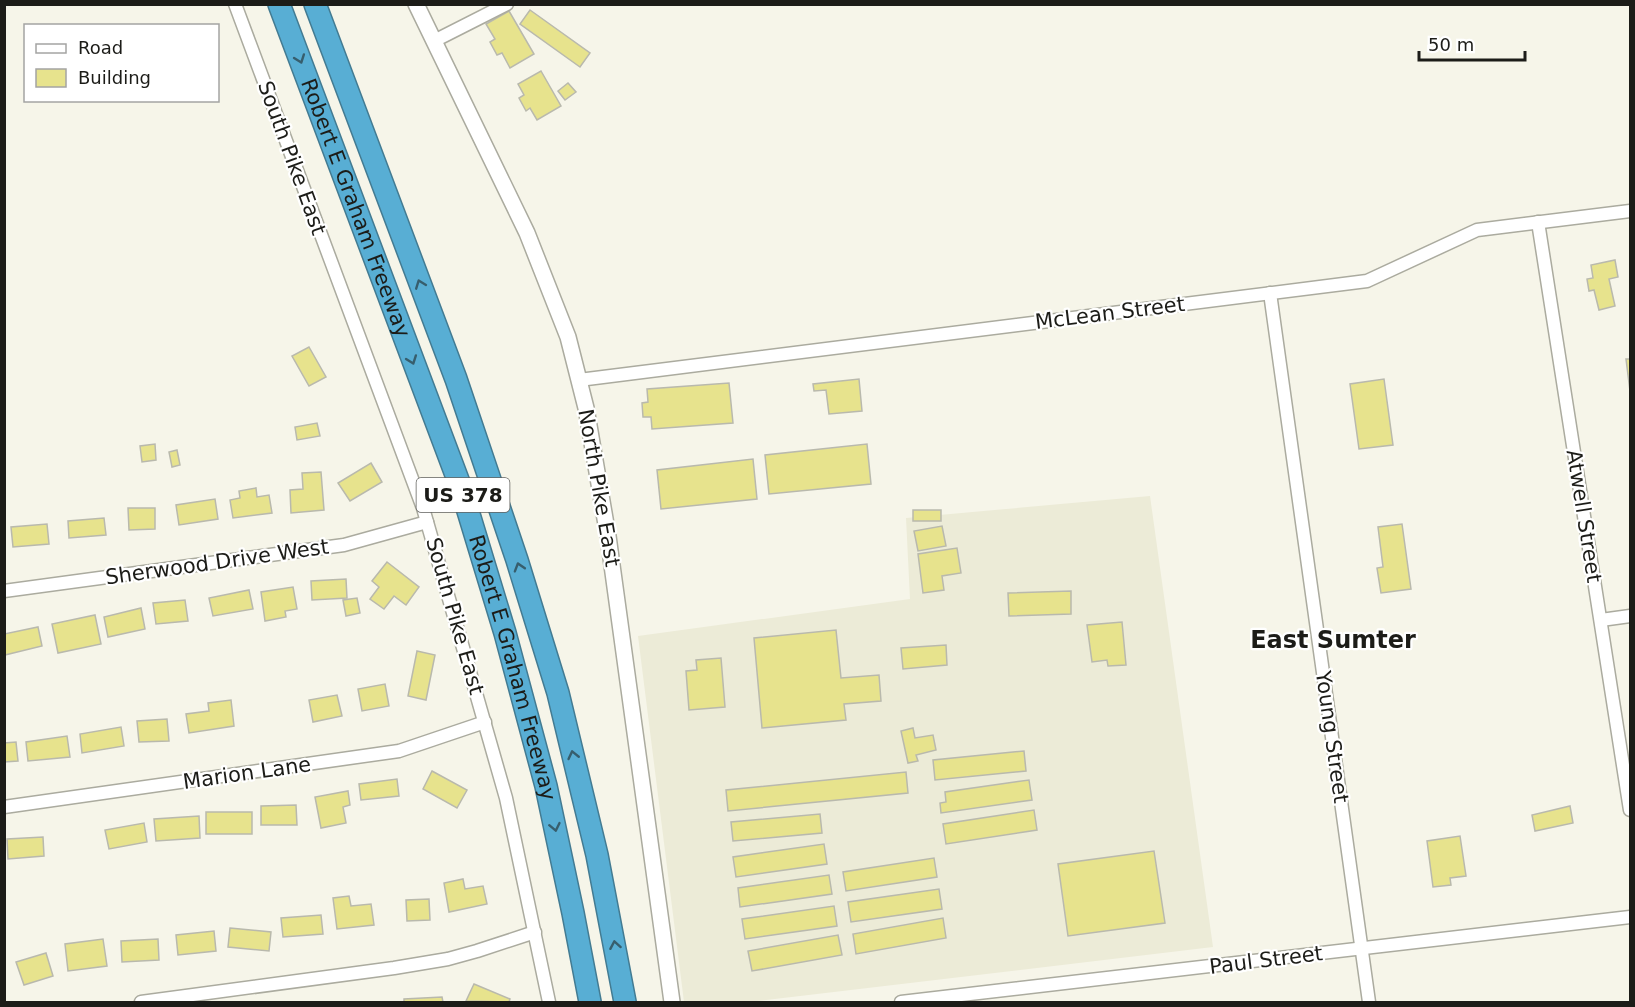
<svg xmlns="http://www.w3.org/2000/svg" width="1635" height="1007" font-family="'DejaVu Sans',sans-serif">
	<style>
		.built { fill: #ecebd7 }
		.building { fill: #e7e38d; stroke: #b9b9ad; stroke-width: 1.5 }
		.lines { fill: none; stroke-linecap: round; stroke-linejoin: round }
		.minor-casing { stroke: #abab9f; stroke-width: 15 }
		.tertiary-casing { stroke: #abab9f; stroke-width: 18 }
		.motorway-casing { stroke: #437b92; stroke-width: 24 }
		.minor { stroke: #fff; stroke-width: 12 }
		.tertiary { stroke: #fff; stroke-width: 15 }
		.motorway { stroke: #58aed4; stroke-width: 21 }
		.oneway { stroke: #375e6d }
		.labels { text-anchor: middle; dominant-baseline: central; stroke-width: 4.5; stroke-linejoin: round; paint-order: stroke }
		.shield { fill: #fff; stroke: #60605d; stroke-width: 1.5 }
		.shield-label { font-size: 20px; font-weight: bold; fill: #1c1c18 }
		.street-label { font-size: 21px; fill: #1c1c18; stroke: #fff }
		.quarter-label { font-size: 24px; font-weight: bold; fill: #1c1c18; stroke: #fff }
	</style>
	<rect width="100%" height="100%" fill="#f6f5e9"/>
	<polygon class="built" points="1150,496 1213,947 750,1002 684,1002 638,636 910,599 906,518"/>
	<g class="building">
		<polygon points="530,10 590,53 580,67 520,24"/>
		<polygon points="509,11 534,54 510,68 502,53 497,55 490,42 495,39 486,24"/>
		<polygon points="541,71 561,106 537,120 530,108 526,111 519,98 524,95 518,84"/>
		<polygon points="568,83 576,92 565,100 558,91"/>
		<polygon points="1615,260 1618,277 1609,279 1615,306 1599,310 1594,290 1589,291 1587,279 1593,278 1591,265"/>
		<polygon points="309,347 326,377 309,386 292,356"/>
		<polygon points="1626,359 1630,359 1630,391"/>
		<polygon points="859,379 862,411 829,414 826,390 814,391 813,384"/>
		<polygon points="1384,379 1393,445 1359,449 1350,384"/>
		<polygon points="729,383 733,423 652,429 651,417 643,417 642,403 648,402 647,389"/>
		<polygon points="317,423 320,436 297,440 295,427"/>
		<polygon points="155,444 156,460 142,462 140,446"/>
		<polygon points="867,444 871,484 769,494 765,455"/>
		<polygon points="177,450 180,465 172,467 169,452"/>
		<polygon points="753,459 757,499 661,509 657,470"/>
		<polygon points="371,463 382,482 350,501 338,483"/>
		<polygon points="321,472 324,510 291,513 290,490 303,489 302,473"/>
		<polygon points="256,488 257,497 269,495 272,513 233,518 230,500 240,498 239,491"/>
		<polygon points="215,499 218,519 179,525 176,505"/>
		<polygon points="128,508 155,508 155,529 129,530"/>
		<rect x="913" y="510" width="28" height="11"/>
		<polygon points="104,518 106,535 69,538 68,521"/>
		<polygon points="47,524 49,544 13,547 11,527"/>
		<polygon points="1402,524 1411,589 1381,593 1377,568 1383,567 1378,527"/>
		<polygon points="942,526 946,546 918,551 914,531"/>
		<polygon points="957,548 961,573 942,576 944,590 923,593 918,554"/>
		<polygon points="387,562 419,587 406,605 394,596 384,609 370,599 379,587 372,581"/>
		<polygon points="346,579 347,598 312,600 311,581"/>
		<polygon points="293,587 297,609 285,611 286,617 265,621 261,592"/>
		<polygon points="249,590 253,609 213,616 209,598"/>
		<polygon points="1071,591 1071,614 1009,616 1008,593"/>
		<polygon points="357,598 360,613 346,616 343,600"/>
		<polygon points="185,600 188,621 156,624 153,603"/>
		<polygon points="141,608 145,629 108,637 104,617"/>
		<polygon points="95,615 101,644 58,653 52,624"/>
		<polygon points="1122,622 1126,665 1108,666 1107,660 1092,662 1087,625"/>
		<polygon points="38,627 42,646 5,655 4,634"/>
		<polygon points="836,630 841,678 879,675 881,701 844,704 846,720 762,728 754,638"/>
		<polygon points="946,645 947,665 903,669 901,648"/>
		<polygon points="417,651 435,655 426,700 408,696"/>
		<polygon points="721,658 725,707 689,710 686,671 697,670 696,660"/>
		<polygon points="385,684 389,706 362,711 358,689"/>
		<polygon points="337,695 342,716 313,722 309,700"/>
		<polygon points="231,700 234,726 189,733 186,714 209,711 208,703"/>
		<polygon points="167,719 169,741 139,742 137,721"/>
		<polygon points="121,727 124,746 82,753 80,734"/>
		<polygon points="913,728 915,738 933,735 936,750 916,755 918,761 908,763 901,731"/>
		<polygon points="67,736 70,757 28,761 26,742"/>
		<polygon points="16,742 18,761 4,762 4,743"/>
		<polygon points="1024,751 1026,771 935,780 933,760"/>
		<polygon points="432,771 467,790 457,808 423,789"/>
		<polygon points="906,772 908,793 728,811 726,790"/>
		<polygon points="397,779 399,796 361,800 359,784"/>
		<polygon points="1029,780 1032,800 941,813 940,803 946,802 945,792"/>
		<polygon points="348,791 350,805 343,807 346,823 321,828 315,797"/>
		<polygon points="296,805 297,825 261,825 261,806"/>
		<polygon points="1570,806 1573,823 1535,831 1532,815"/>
		<polygon points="1034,810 1037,830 946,844 943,824"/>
		<rect x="206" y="812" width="46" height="22"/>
		<polygon points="820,814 822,833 733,841 731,822"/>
		<polygon points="199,816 200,838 156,841 154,819"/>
		<polygon points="144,823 147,842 109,849 105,830"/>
		<polygon points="1460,836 1466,876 1450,878 1451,885 1433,887 1427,841"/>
		<polygon points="43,837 44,856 8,859 7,839"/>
		<polygon points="824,844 827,864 736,877 733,857"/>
		<polygon points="1154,851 1165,923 1068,936 1058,864"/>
		<polygon points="934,858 937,877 846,891 843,872"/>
		<polygon points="829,875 832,894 740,907 738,888"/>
		<polygon points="463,879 465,889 483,886 487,904 449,912 444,883"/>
		<polygon points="939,889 942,909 851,922 848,902"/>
		<polygon points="349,896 351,906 371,904 374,925 337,929 333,898"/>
		<polygon points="429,899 430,920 407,921 406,900"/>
		<polygon points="834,906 837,926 745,939 742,919"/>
		<polygon points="321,915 323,934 283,937 281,918"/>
		<polygon points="943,918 946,938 856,954 853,934"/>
		<polygon points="230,928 271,932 269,951 228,947"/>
		<polygon points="214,931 216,951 178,955 176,935"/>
		<polygon points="838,935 842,955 752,971 748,951"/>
		<polygon points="103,939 107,966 68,971 65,944"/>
		<polygon points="158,939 159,960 122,962 121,941"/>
		<polygon points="46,953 53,976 24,985 16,962"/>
		<polygon points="474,984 510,999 509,1002 466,1001"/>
		<polygon points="442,997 443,1002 404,1002 404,999"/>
	</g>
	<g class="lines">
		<g class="minor-casing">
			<g id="minor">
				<polyline points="235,4 423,508 506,798 549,1002"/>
				<polyline points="434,41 507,4"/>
				<polyline points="1538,222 1630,810"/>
				<polyline points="1270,293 1369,1002"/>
				<polyline points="579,380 1367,281 1477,230 1630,211"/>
				<polyline points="4,591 344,545 427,522"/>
				<polyline points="1601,620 1630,616"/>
				<polyline points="4,807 399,751 485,722"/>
				<polyline points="141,1002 394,968 448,959 477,951 535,932"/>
				<polyline points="901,1002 1630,917"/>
			</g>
		</g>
		<g class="tertiary-casing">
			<polyline id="tertiary" points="416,4 527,233 568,337 586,408 608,536 672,1002"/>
		</g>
		<g class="motorway-casing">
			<g id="motorway">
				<path id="s1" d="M279 4 461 488 505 633 546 786 573 913 590 1002"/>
				<polyline points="315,4 456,379 517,560 558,693 597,855 625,1002"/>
			</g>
		</g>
		<use href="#minor" class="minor"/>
		<use href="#tertiary" class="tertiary"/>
		<use href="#motorway" class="motorway"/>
	</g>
	<defs><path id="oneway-chevron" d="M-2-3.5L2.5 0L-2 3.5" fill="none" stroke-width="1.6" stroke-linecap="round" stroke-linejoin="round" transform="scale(1.5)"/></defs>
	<g class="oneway">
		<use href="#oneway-chevron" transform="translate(300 59) rotate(70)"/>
		<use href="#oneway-chevron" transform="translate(420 284) rotate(-111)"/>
		<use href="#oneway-chevron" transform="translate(412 360) rotate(70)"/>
		<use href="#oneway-chevron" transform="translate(519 567) rotate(-107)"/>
		<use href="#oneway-chevron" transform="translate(573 755) rotate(-103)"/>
		<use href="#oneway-chevron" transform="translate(555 827) rotate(78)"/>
		<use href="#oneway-chevron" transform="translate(615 945) rotate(-100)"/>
	</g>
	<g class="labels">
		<rect class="shield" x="416.5" y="478" width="93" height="34" rx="4.5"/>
		<g class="shield-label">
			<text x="463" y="495">US 378</text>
		</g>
		<g class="street-label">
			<text transform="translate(292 158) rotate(70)">South Pike East</text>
			<text stroke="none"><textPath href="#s1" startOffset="218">Robert E Graham Freeway</textPath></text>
			<text transform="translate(1110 313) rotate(-7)">McLean Street</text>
			<text transform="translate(599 488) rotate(80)">North Pike East</text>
			<text transform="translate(1584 516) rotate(81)">Atwell Street</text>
			<text transform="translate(217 562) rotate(-8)">Sherwood Drive West</text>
			<text transform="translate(455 616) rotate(74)">South Pike East</text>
			<text stroke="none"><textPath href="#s1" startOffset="704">Robert E Graham Freeway</textPath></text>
			<text transform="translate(1332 737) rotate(82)">Young Street</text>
			<text transform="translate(247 773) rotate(-8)">Marion Lane</text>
			<text transform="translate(1266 960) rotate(-7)">Paul Street</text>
		</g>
		<g class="quarter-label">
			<text x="1333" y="640">East Sumter</text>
		</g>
	</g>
	<rect width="1635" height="1007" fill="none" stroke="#1c1c18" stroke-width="12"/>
	<rect x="24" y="24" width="195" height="78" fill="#ffffff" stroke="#a4a4a3" stroke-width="1.5"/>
	<rect x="36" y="44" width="30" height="9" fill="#ffffff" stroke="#a4a4a3" stroke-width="1.5"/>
	<text x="78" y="54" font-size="18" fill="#1c1c18">Road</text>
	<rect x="36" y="69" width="30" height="18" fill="#e7e38d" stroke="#a4a4a3" stroke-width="1.5"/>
	<text x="78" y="84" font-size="18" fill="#1c1c18">Building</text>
	<path d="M1419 51v9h106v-9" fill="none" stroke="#1c1c18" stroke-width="3"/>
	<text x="1428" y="51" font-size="18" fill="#1c1c18" stroke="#ffffff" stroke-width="4.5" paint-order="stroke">50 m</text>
</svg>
